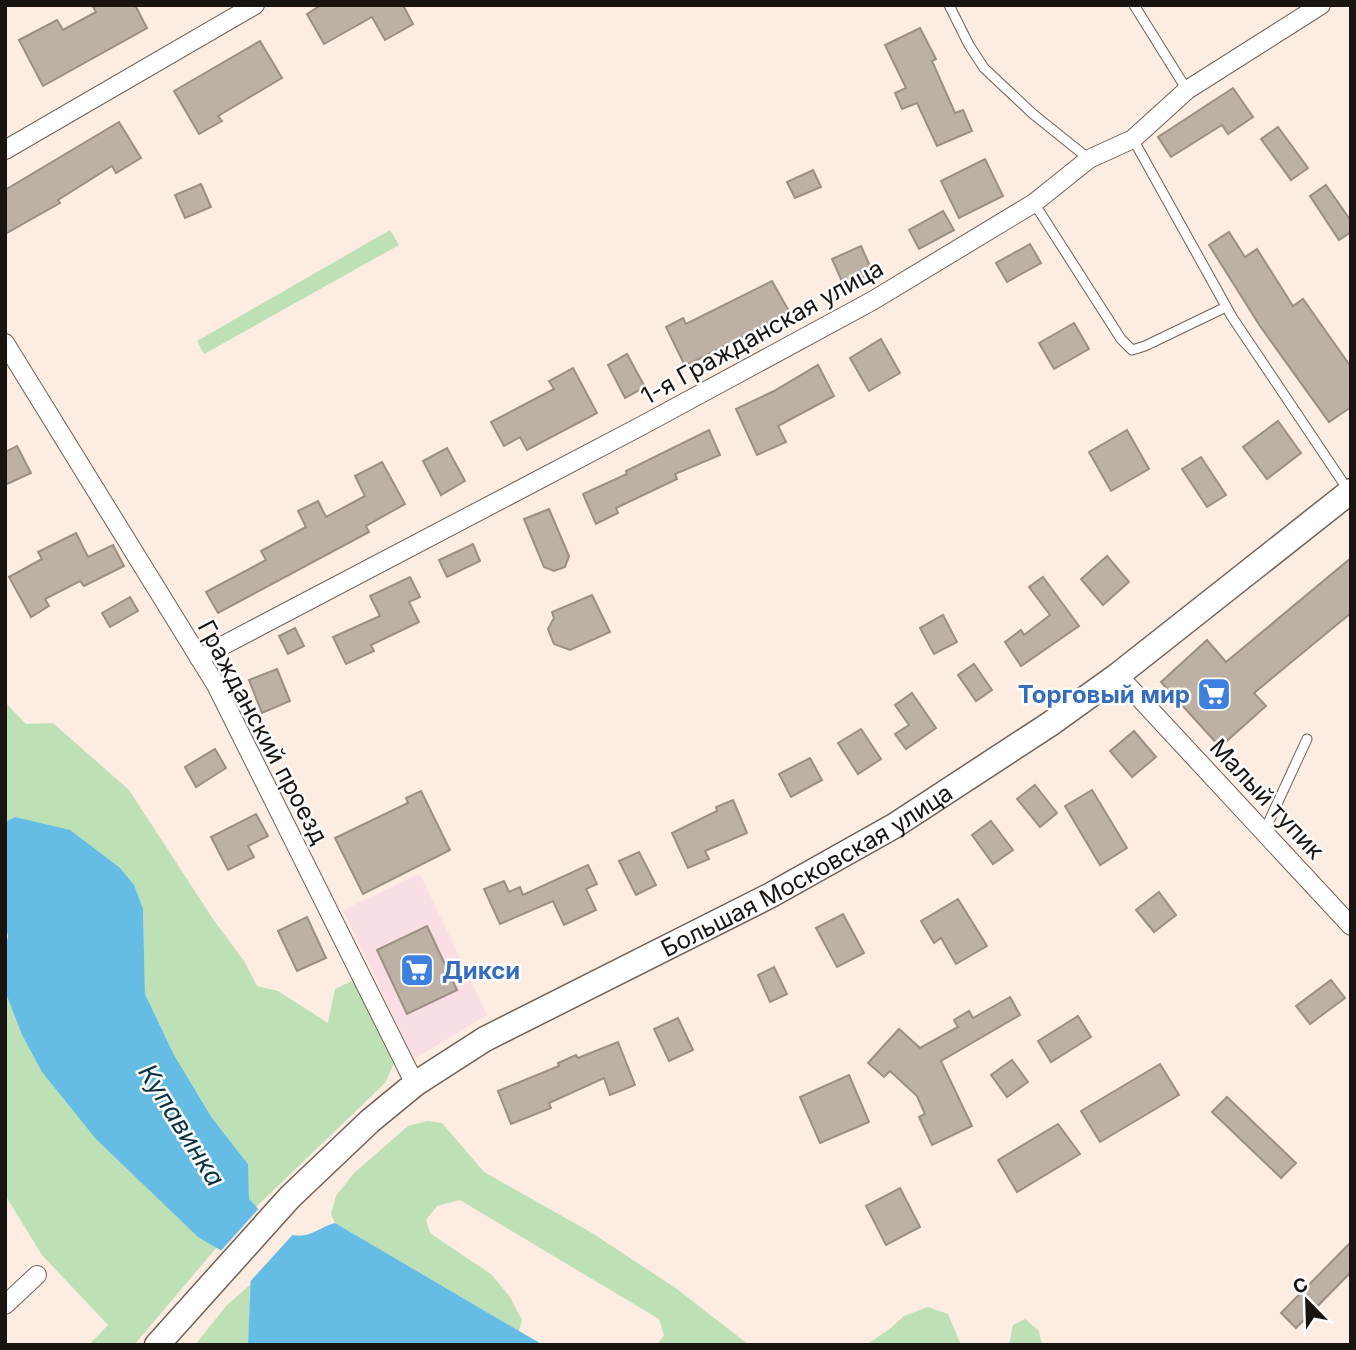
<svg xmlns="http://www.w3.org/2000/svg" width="1356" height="1350" font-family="Inter,sans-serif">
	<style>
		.commercial { fill: #f9dee3 }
		.green { fill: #bde0b6 }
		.water { fill: #65bce5 }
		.pier { fill: #fcece1 }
		.building { fill: #bdb0a4; stroke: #9b8f83; stroke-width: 2 }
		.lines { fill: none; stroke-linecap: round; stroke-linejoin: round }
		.lane-casing { stroke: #6f6158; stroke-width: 11 }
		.street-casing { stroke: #6f6158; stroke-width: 20 }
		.secondary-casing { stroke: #6f6158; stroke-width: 27 }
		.lane { stroke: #fff; stroke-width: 9 }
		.street { stroke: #fff; stroke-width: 18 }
		.secondary { stroke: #fff; stroke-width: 24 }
		.labels { text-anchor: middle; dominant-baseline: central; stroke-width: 5; stroke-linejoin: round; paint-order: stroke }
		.street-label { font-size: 24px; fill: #191410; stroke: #fdfdfd }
		.shop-label { font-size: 24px; font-weight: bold; fill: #366cbe; stroke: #fdfdfd; text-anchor: end }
		.water-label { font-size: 26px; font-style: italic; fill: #0a3243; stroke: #fdfdfd }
	</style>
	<rect width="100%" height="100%" fill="#fcece1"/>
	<polygon class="commercial" points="420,874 487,1015 414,1059 343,910"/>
	<g class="green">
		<polygon points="390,230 399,245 204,354 197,341"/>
		<polygon points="5,702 26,724 53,723 129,790 213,919 244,961 257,986 278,991 328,1023 335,989 356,979 396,1059 385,1083 256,1207 248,1199 248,1164 212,1118 174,1055 145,994 143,909 15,817 5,822"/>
		<polygon points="5,991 22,1035 42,1072 198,1236 217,1247 134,1345 89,1345 108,1325 42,1255 5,1195"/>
		<polygon points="427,1121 442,1123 484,1172 592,1233 677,1289 749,1345 656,1345 664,1336 659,1319 460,1200 437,1206 426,1220 430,1233 492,1275 510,1297 522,1320 519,1331 335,1223 331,1214 336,1196 354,1173 408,1126"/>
		<polygon points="251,1284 248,1345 195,1345 227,1305"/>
		<polygon points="928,1307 948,1314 961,1345 866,1345 891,1328 904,1316"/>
		<polygon points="1025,1319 1039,1331 1042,1345 1009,1345 1013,1325"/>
	</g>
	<path class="water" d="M15 817 70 830 120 868 134 885 143 909 145 994 174 1055 212 1118 248 1164 249 1199C264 1214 284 1243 309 1234 318 1231 326 1225 335 1223L543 1345H248L251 1274 246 1265 198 1237 96 1139 42 1072 22 1035 5 991V953L8 936 5 923V822Z"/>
	<polygon class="pier" points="261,1206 284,1229 297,1230 247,1285 247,1274 244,1267 219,1253"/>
	<g class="building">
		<polygon points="92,5 135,5 147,28 43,86 19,40 57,20 63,30 96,12"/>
		<polygon points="321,5 403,5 413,24 385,40 372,17 324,44 307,14"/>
		<polygon points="920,28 936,59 932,61 955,113 963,110 972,131 937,146 917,103 902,109 895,93 906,88 885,45"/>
		<polygon points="260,41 282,78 218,116 222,121 199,134 174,91"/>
		<polygon points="1233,88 1253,117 1228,134 1222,125 1171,157 1158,137"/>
		<polygon points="119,122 141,158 116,173 112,166 58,200 60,203 5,234 5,190"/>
		<polygon points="1278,127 1308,168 1291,180 1261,139"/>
		<polygon points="985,159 1003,196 959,218 941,181"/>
		<polygon points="813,170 821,187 795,198 787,182"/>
		<polygon points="201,184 211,207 185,218 175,195"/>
		<polygon points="1326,185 1351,221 1351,232 1339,240 1310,196"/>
		<polygon points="943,211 954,230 919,249 909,230"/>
		<polygon points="1229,232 1245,257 1257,249 1293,306 1303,299 1351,367 1351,407 1329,422 1260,326 1209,245"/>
		<polygon points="1030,244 1041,263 1007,282 996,263"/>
		<polygon points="861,246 873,273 844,286 832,259"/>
		<polygon points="772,281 790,313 685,366 666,327 683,318 686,324"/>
		<polygon points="1074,323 1089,349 1054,369 1039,343"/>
		<polygon points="881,339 900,373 869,391 850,358"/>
		<polygon points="627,354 645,387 625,398 608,365"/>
		<polygon points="818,365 834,396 778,426 786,442 757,455 736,409 774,391"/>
		<polygon points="573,368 597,413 527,450 520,437 504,446 491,422 554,389 549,381"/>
		<polygon points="1278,421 1301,453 1267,479 1243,447"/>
		<polygon points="709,430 720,455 675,474 677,479 616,508 618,513 596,524 583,494 627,474 626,471"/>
		<polygon points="1127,430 1149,469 1111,491 1089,452"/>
		<polygon points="17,446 31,473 5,485 5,452"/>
		<polygon points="447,448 465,481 441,495 423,461"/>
		<polygon points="1201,457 1226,495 1207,507 1182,469"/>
		<polygon points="382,462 405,504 366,526 369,532 218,613 206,592 266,560 261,551 306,527 298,511 318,501 326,517 365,496 355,476"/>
		<polygon points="549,509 569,556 565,567 554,571 544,567 524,519"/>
		<polygon points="76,533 88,557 113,545 124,566 84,586 80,581 45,599 49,606 31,617 9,577 42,559 38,552"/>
		<polygon points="473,544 480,561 447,577 439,560"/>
		<polygon points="1107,556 1129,582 1103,605 1081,579"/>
		<polygon points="1351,558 1351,613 1254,693 1266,706 1220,747 1161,682 1207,640 1226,662"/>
		<polygon points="410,577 420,597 409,602 419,622 371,645 374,651 346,664 333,637 380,616 370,596"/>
		<polygon points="1043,577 1079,626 1021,666 1005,642 1021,630 1024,635 1050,615 1029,587"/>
		<polygon points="592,595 610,632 570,650 554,644 548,629 554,618 552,612"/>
		<polygon points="130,597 138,611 110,627 102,613"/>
		<polygon points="943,615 957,642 934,654 920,628"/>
		<polygon points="295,628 304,646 288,654 279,636"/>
		<polygon points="974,664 992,690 976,701 958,675"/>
		<polygon points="277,669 290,701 262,713 249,680"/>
		<polygon points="912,693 936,728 906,749 895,734 909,725 895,705"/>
		<polygon points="861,729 881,759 858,774 838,743"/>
		<polygon points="1134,731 1156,757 1132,777 1110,751"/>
		<polygon points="215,749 226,768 196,787 185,767"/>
		<polygon points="810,758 822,780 791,797 779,774"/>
		<polygon points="1035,785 1057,813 1040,827 1017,799"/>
		<polygon points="1092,790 1127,848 1100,865 1065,806"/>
		<polygon points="421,791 450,850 363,894 335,838 408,803 406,798"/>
		<polygon points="733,800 747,833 705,851 709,859 688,868 672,833 717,811 716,807"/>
		<polygon points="256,814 268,836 248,846 254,857 228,870 211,837"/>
		<polygon points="991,821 1013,850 993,864 972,835"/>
		<polygon points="639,852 656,885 636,895 619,861"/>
		<polygon points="588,865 597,884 586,889 596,910 564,925 553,901 500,924 484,889 504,881 509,892 520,887 523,895"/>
		<polygon points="1159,892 1176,915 1154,932 1136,910"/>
		<polygon points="958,899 987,946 956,964 941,938 934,943 921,921"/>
		<polygon points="843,914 864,953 837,967 816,928"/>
		<polygon points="307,917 326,958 297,971 278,931"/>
		<polygon points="427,926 457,990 407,1014 377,950"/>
		<polygon points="774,967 787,994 770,1002 758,975"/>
		<polygon points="1331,980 1345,998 1310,1024 1296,1006"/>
		<polygon points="1010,997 1020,1015 941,1061 972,1126 932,1145 919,1117 925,1114 917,1096 890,1071 884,1077 868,1063 899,1029 920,1048 958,1027 954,1020 969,1011 973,1018"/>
		<polygon points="1078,1016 1091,1037 1051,1062 1038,1041"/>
		<polygon points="678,1018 693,1050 669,1061 654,1029"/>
		<polygon points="618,1042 635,1085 610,1095 604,1078 549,1103 551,1108 511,1124 498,1091 559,1066 558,1063 576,1055 578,1058"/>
		<polygon points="1012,1060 1028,1082 1007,1097 991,1075"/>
		<polygon points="1160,1064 1179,1095 1100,1142 1081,1111"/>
		<polygon points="849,1075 869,1122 820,1143 800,1097"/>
		<polygon points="1227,1097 1296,1163 1281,1178 1212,1112"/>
		<polygon points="1058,1124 1080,1154 1017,1192 998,1160"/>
		<polygon points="900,1188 920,1227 886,1245 866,1206"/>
		<polygon points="1351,1242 1351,1272 1296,1328 1281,1313"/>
	</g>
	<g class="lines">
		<g class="lane-casing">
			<g id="lane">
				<polyline points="949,5 969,45 984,68 1033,114 1089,159"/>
				<polyline points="1134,5 1187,90"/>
				<polyline points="1133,139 1232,317 1348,490"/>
				<polyline points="1034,203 1121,339 1132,350 1145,346 1226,307"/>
				<polyline points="1264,832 1307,739"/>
			</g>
		</g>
		<g class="street-casing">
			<g id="street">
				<polyline points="5,150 255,5"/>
				<polyline points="5,343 216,685 415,1084"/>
				<polyline points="199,658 643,425 872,301 1034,203 1089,159 1133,139 1187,90 1321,5"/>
				<polyline points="1118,675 1351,926"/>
				<polyline points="5,1305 37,1275"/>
			</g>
		</g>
		<g class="secondary-casing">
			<g id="secondary">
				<path id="s1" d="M157 1345 290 1197 370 1121 415 1084 485 1039 771 895 894 826 1050 724 1118 675 1351 491"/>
			</g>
		</g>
		<use href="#lane" class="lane"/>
		<use href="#street" class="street"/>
		<use href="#secondary" class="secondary"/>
	</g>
	<defs>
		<g id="supermarket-square" transform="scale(1.75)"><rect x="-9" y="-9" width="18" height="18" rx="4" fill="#3f7fe0" stroke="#fdfdfd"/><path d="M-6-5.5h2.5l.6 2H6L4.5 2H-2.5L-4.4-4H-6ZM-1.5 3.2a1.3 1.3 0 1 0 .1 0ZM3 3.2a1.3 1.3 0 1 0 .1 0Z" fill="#fff"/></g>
	</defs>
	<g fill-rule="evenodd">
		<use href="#supermarket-square" x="1214" y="694"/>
		<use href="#supermarket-square" x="417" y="970"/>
	</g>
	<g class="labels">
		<g class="street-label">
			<text transform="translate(762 332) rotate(-29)">1-я Гражданская улица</text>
			<text transform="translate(263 732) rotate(62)">Гражданский проезд</text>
			<text transform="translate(1267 799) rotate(47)">Малый тупик</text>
			<text stroke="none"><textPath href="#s1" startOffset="814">Большая Московская улица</textPath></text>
		</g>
		<g class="shop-label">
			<text x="1190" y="694">Торговый мир</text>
			<text x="442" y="970" text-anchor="start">Дикси</text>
		</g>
		<g class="water-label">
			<text transform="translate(182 1125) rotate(58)">Купавинка</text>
		</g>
	</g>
	<rect width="1356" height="1350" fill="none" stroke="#191410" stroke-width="14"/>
	<g transform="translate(1307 1301) rotate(337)" stroke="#fdfdfd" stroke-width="5" paint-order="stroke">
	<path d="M0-5L12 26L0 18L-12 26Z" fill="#191410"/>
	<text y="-10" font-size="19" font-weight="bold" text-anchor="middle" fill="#191410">С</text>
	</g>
</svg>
